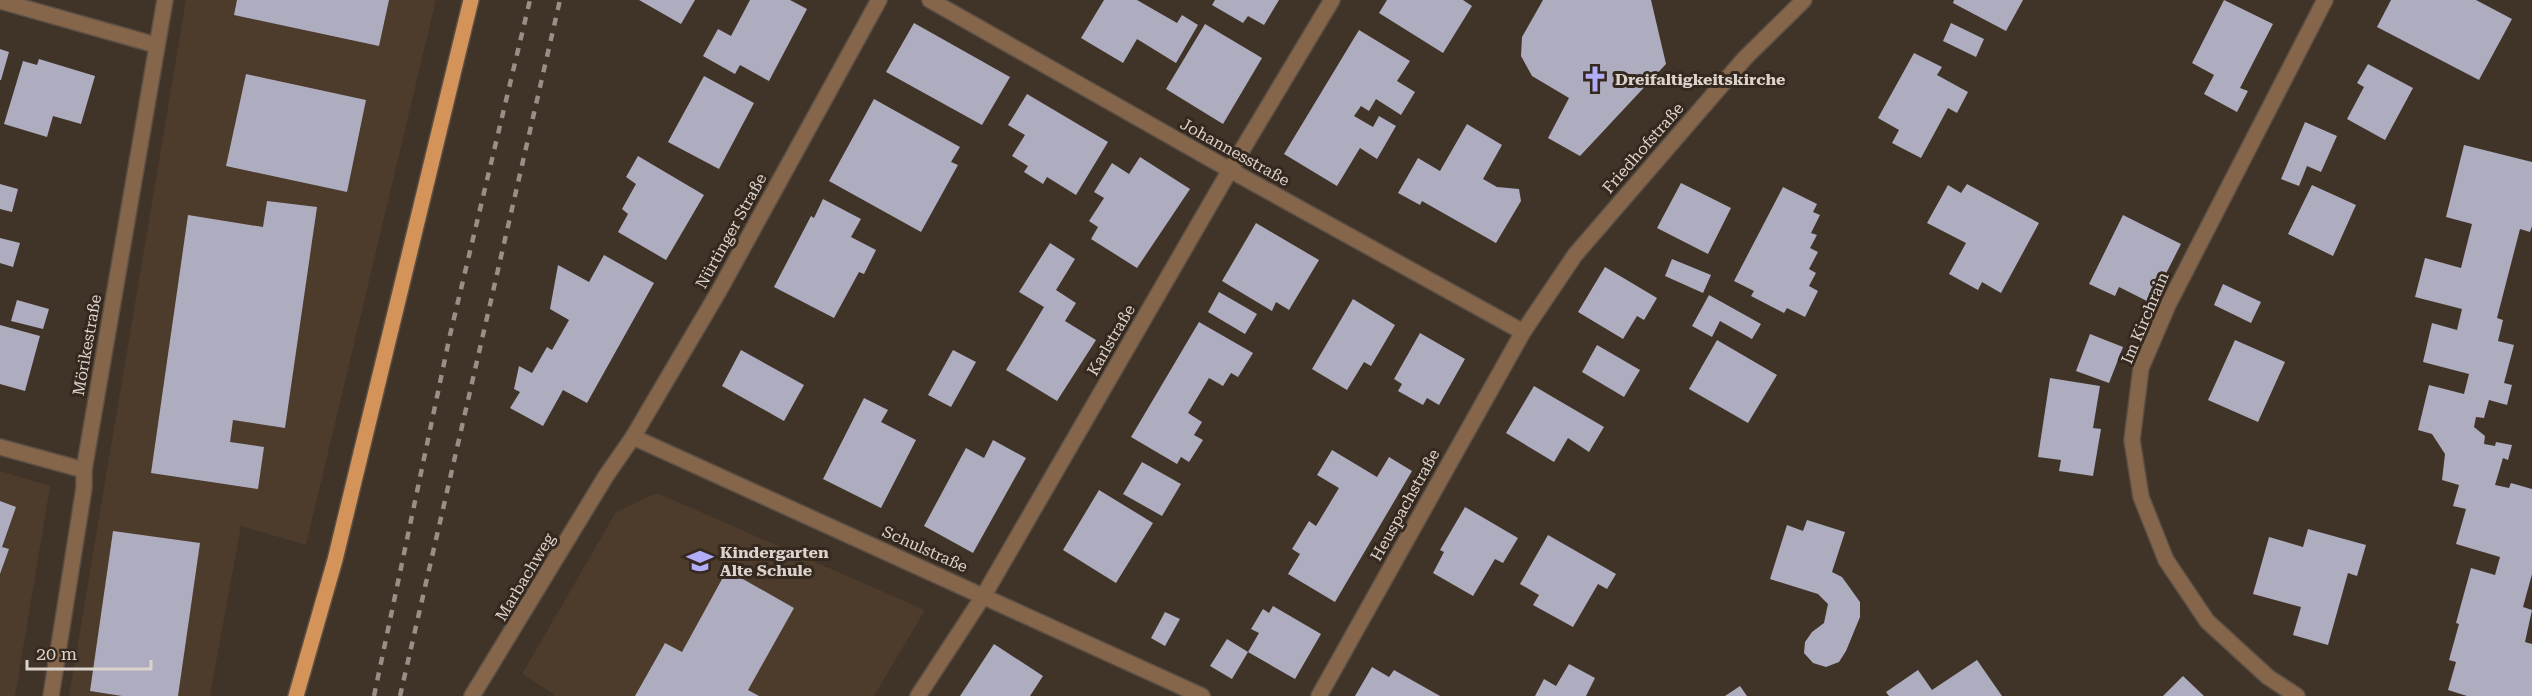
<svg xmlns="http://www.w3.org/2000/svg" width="2532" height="696" font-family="'Roboto Serif',serif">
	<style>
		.built { fill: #4d3b2c }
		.building { fill: #aeadbf }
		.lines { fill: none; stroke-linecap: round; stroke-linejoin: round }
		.minor-casing { stroke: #5c5046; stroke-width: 18 }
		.major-casing { stroke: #5c5046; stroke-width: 18 }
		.minor { stroke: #85664a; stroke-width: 15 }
		.major { stroke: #d39359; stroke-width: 15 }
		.rail { stroke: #998f87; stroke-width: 4.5; stroke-dasharray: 8 8; stroke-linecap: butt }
		.labels { text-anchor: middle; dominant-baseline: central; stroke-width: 6; stroke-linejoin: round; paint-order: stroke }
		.poi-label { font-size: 16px; font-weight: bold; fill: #dbd3cc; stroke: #35291f; text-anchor: start }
		.street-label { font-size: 16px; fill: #dbd3cc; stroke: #35291f }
	</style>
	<rect width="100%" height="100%" fill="#403328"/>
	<g class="built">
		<polygon points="186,0 436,0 306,545 241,526 210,696 69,696"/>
		<polygon points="0,471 50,486 15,696 0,696"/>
		<polygon points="657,493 925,610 874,696 553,696 554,694 522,674 616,512"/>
	</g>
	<g class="building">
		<polygon points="237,0 389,0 379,46 234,15"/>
		<polygon points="639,0 695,0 681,24"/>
		<polygon points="750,0 790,0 807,9 769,81 740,65 735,74 703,56 718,29 731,36"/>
		<polygon points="1104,0 1137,0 1177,23 1182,15 1198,25 1176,63 1137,39 1123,63 1081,38"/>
		<polygon points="1215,0 1279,0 1264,25 1248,16 1243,23 1212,5"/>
		<polygon points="1387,0 1463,0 1472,6 1443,53 1379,13"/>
		<polygon points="1543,0 1651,0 1666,64 1580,156 1548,138 1569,98 1532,76 1521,56 1522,37"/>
		<polygon points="1954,0 2023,0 2006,31 1953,3"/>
		<polygon points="2224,0 2273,24 2240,88 2248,91 2237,112 2204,94 2214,75 2192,63"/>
		<polygon points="2391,0 2476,0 2512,19 2479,80 2377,27"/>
		<polygon points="914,23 1010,77 982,125 886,72"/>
		<polygon points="1951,23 1984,39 1976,57 1943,41"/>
		<polygon points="1205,24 1262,58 1223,124 1166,89"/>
		<polygon points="1359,30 1410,61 1397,81 1415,92 1401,115 1376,99 1369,111 1361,106 1354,116 1373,127 1379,116 1396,126 1377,159 1360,148 1337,186 1284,154"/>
		<polygon points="0,49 9,52 1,80 0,80"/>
		<polygon points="1914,53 1942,67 1937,75 1968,92 1957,113 1948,108 1921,158 1892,143 1899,130 1878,118"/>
		<polygon points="39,59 95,76 81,124 53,116 47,137 4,124 23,61 37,65"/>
		<polygon points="2368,64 2413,88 2385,140 2347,119 2364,87 2357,83"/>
		<polygon points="246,74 366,100 347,192 226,166"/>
		<polygon points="704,76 754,103 719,169 668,142"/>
		<polygon points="1027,94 1108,142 1076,195 1047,177 1043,184 1024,172 1028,166 1012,156 1025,135 1008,125"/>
		<polygon points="874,99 960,147 951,162 958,165 921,232 829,181"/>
		<polygon points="2305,122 2337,136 2321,172 2307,166 2299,186 2281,179"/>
		<polygon points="1467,124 1502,145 1483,179 1497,187 1519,189 1521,201 1496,243 1422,201 1420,205 1398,193 1418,158 1440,171"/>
		<polygon points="2464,145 2532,162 2532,226 2530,232 2520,229 2497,318 2503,320 2498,341 2514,345 2504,383 2512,385 2507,405 2489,400 2484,418 2476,417 2474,427 2485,436 2484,444 2495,446 2496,442 2512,445 2508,460 2503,458 2495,485 2509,488 2511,483 2532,489 2532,574 2523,607 2532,610 2525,642 2532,644 2532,696 2467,696 2448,690 2456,662 2449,660 2459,624 2456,623 2471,568 2495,575 2500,557 2456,544 2466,509 2453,506 2459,485 2442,480 2445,454 2432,434 2418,430 2429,385 2464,394 2469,374 2423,362 2432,323 2457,330 2462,309 2415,297 2425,258 2461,268 2472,224 2446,217"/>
		<polygon points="638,156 704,195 666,260 618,232 628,214 622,209 636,184 626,177"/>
		<polygon points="1140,157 1190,189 1137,268 1091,239 1098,227 1089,221 1104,198 1094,192 1112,163 1129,174"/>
		<polygon points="1681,183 1731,208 1708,254 1657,228"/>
		<polygon points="0,184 18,189 12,212 0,209"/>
		<polygon points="1967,184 2039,223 2001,293 1982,282 1978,290 1949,274 1966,243 1927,223 1948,185 1961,193"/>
		<polygon points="2312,185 2356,205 2333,256 2288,234"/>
		<polygon points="1783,187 1817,204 1813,212 1820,215 1811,233 1817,235 1810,248 1818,252 1809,269 1816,273 1809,286 1818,291 1805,317 1787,308 1784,313 1751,296 1754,291 1734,281"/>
		<polygon points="823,199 861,219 851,237 876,250 864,274 859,272 834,318 774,287 811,216 814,218"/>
		<polygon points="267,201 317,207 285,428 233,420 230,442 264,447 258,489 151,473 188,215 263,227"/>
		<polygon points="2123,215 2181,244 2151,303 2119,287 2115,296 2089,284"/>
		<polygon points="1256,223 1319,260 1289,310 1276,302 1272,311 1222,281"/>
		<polygon points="0,238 20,243 13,267 0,263"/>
		<polygon points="1050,243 1075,259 1056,290 1076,303 1065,321 1096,340 1057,401 1006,370 1044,307 1019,292"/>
		<polygon points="604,255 654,283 587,403 563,390 543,426 510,408 520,392 514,389 519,366 532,373 547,347 552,350 569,320 550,309 558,265 589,282"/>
		<polygon points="1672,259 1711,275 1703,293 1665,276"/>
		<polygon points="1605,267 1657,298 1644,320 1637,316 1623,339 1578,312"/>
		<polygon points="2223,284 2261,302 2251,323 2214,305"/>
		<polygon points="1219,292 1257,314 1245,334 1208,312"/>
		<polygon points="1709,295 1761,324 1752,339 1720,321 1712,337 1692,326"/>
		<polygon points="1353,299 1395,325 1371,366 1364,362 1347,390 1312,369"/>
		<polygon points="17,300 49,309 43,329 11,321"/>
		<polygon points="1199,322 1253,353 1238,377 1231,373 1223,386 1209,378 1188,413 1202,422 1194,435 1203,440 1189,462 1181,457 1177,464 1131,437"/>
		<polygon points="0,325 40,336 25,391 0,384"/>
		<polygon points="1420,333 1465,359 1439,405 1427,398 1423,405 1398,391 1402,384 1394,379"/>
		<polygon points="2090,334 2123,347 2109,383 2076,371"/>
		<polygon points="1717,340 1777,375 1748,423 1689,389"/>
		<polygon points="2235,340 2285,362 2258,422 2208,400"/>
		<polygon points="1597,345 1640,370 1624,397 1582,372"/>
		<polygon points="741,350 804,385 784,421 722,386"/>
		<polygon points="953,350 976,362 951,407 928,395"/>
		<polygon points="2050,378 2100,386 2093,428 2101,429 2093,476 2059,471 2061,460 2038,457"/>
		<polygon points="1534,386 1604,427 1589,452 1568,438 1554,462 1506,433"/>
		<polygon points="864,398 888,410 881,422 916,440 881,508 823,479"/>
		<polygon points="993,440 1026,458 973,553 924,526 966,448 984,458"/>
		<polygon points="1332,450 1377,477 1389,457 1412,471 1335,602 1288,574 1300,554 1292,549 1309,521 1316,526 1339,488 1317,475"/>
		<polygon points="1142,462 1181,484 1162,516 1123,494"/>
		<polygon points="1099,490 1153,523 1116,583 1063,550"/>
		<polygon points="0,501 16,507 2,547 9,549 0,574"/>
		<polygon points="1465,507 1518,538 1503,563 1495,559 1473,596 1433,573 1444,552 1440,550"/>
		<polygon points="1807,520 1845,532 1832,572 1842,577 1860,602 1860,617 1846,651 1839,662 1826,667 1813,663 1804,653 1805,642 1812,632 1824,623 1828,604 1818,594 1770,579 1787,525 1803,531"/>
		<polygon points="2308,529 2366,545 2357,576 2348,573 2328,645 2293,635 2301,607 2253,594 2269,537 2303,547"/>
		<polygon points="113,531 200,543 178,696 122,696 90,691"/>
		<polygon points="1548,535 1616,574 1607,589 1598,584 1573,627 1533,605 1539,595 1520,584"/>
		<polygon points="727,570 794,608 748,690 759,696 635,696 665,643 682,652"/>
		<polygon points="1273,606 1321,634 1295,679 1248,652 1232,679 1210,666 1227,639 1248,652 1259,633 1251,629 1263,609 1269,613"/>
		<polygon points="1165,612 1180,619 1165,646 1151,638"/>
		<polygon points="994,644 1043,676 1030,696 960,696"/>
		<polygon points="1977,660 2002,696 1889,696 1886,692 1918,670 1932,690"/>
		<polygon points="1569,664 1595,678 1586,696 1535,696 1544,679 1556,686"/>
		<polygon points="1372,667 1389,677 1394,670 1440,696 1355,696"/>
		<polygon points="2183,676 2204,696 2163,696"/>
		<polygon points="1740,686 1747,696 1725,696"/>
	</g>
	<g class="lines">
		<g class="minor-casing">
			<g id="minor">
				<polyline points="930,0 1230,170 1523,332"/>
				<polyline points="0,1 156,45"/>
				<polyline points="633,437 1202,696"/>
				<polyline points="0,447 84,470"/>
				<polyline points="51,696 84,488 84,470 165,0"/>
				<polyline points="472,696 606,476 633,437 719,291 879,0"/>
				<polyline points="918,696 984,595 1230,170 1332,0"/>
				<polyline points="1319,696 1523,332 1575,255 1745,58 1804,0"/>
				<polyline points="2297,696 2268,677 2207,621 2166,560 2141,497 2132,440 2141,368 2168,305 2325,0"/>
			</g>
		</g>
		<g class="major-casing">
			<polyline id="major" points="296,696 335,560 471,0"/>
		</g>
		<use href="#minor" class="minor"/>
		<use href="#major" class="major"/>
		<g class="rail">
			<polyline points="374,696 450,335 530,0"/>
			<polyline points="400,696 560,0"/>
		</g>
	</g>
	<defs>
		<g id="church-bare" transform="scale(2.07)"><path d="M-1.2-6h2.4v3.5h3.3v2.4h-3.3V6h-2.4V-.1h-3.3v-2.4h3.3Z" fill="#b2adf9" stroke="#35291f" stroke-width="2.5" paint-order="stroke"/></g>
		<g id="school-bare" transform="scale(2.07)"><path d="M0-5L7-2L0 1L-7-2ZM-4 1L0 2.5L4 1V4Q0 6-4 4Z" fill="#b2adf9" stroke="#35291f" stroke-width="2.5" paint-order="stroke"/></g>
	</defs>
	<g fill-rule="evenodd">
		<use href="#church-bare" x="1595" y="79"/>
		<use href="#school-bare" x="700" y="561"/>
	</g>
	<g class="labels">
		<g class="poi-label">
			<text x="1615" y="79">Dreifaltigkeitskirche</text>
			<text x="720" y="552">Kindergarten<tspan x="720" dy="18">Alte Schule</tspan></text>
		</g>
		<g class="street-label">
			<text transform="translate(1643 148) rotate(-49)">Friedhofstraße</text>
			<text transform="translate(1235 152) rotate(29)">Johannesstraße</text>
			<text transform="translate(731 231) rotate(-61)">Nürtinger Straße</text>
			<text transform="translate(2145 318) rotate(-67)">Im Kirchrain</text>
			<text transform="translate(1111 340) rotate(-60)">Karlstraße</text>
			<text transform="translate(87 345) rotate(-80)">Mörikestraße</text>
			<text transform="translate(1405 505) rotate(-61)">Heuspachstraße</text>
			<text transform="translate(925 549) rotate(24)">Schulstraße</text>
			<text transform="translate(525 577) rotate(-59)">Marbachweg</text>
		</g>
	</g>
	<path d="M27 660v9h124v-9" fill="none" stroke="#dbd3cc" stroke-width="3"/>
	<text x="36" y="660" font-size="18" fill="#dbd3cc" stroke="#35291f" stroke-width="4.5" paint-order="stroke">20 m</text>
</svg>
